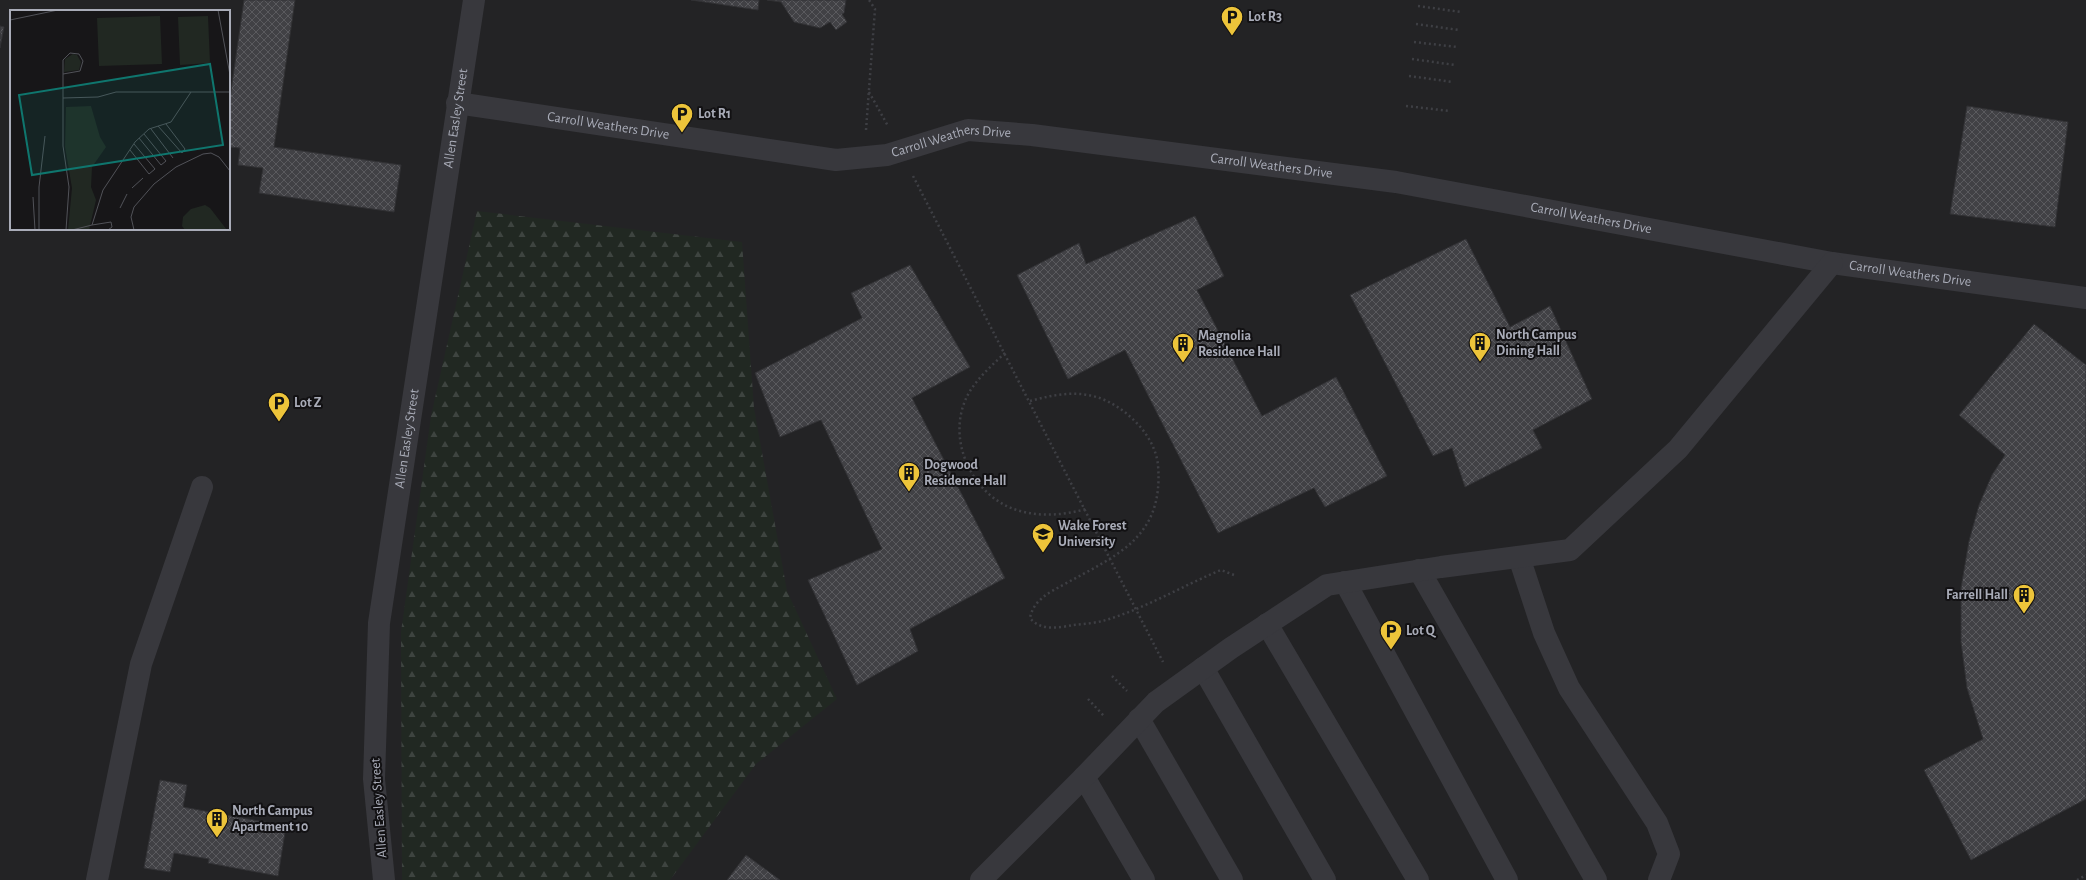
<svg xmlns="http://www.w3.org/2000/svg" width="2086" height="880" font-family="'Alegreya Sans',sans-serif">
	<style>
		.built { fill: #232325; fill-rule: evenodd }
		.forest { fill: url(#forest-firs) }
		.building { fill: url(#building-cross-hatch); stroke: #313134 }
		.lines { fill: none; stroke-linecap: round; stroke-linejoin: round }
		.path { stroke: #3e3f44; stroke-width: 2.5; stroke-dasharray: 2 3; stroke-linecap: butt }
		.minor { stroke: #38383d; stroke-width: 22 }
		.labels { text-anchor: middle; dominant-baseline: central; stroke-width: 4; stroke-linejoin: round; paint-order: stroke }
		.poi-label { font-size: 14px; font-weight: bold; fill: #a9acb8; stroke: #121113; text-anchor: start }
		.street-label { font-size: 14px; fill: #a9acb8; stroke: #121113 }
		.inset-road { fill: none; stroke: #515258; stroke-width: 1 }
		.view { fill: #0f766e; fill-opacity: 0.15; stroke: #0f766e; stroke-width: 2 }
		.inset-edge { fill: none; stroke: #a9acb8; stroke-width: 2 }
	</style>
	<defs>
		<pattern id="forest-firs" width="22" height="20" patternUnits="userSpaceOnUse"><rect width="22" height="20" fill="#212822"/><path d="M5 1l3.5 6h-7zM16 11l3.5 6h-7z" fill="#3e4440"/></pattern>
		<pattern id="building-cross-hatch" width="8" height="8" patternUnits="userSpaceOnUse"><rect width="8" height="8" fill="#414145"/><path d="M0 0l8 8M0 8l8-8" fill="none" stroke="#5a5a5e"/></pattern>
	</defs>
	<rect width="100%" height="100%" fill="#171618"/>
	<path class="built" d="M0 0H2086V880H0ZM11 11H229V229H11Z"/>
	<polygon class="forest" points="477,211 742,242 754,408 787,591 837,699 756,764 670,880 402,880 401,632 431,416"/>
	<g class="building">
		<polygon points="244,0 295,0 274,147 401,165 394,212 259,193 263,168 238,165 240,148 229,147 229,105"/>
		<polygon points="691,0 759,0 758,10"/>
		<polygon points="767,0 846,0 844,13 842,14 847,22 836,30 830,22 820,28 794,22 781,2"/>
		<polygon points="0,26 4,27 0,48"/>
		<polygon points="1967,106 2068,122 2055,227 1950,214"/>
		<polygon points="1195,216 1224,276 1197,290 1262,416 1336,377 1387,476 1325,507 1314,488 1218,533 1125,350 1068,379 1017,275 1079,243 1086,264"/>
		<polygon points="1466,239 1510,327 1550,306 1592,399 1533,430 1542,448 1465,487 1452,448 1433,456 1350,295"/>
		<polygon points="910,265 970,367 912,398 1005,578 910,629 918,651 857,685 808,580 882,549 821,420 780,437 755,373 862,318 851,293"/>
		<polygon points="2034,324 2086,365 2086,799 1971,860 1924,770 1983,739 1967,688 1961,642 1961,588 1969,541 1979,505 1992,475 2005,455 1959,415"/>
		<polygon points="160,780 187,785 183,807 286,826 278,876 208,863 209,859 174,853 170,872 144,868"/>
		<polygon points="746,855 780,880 727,880"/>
	</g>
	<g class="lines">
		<g class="path">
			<polyline points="1418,6 1461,12"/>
			<polyline points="1416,24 1459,30"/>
			<polyline points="1414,42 1457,47"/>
			<polyline points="1412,59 1455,65"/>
			<polyline points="1409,76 1453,82"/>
			<polyline points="869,92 888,126"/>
			<polyline points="1406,106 1450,111"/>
			<polyline points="866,130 875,9 869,0"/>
			<polyline points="913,176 1163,662"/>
			<path d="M1005 353C992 365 979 377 970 391 943 435 971 498 1020 511 1042 517 1064 515 1086 509"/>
			<path d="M1030 401C1056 394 1081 389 1107 401 1131 413 1155 437 1158 465 1164 538 1117 555 1063 585 1048 593 1033 601 1030 618 1040 631 1059 628 1073 625 1084 624 1096 623 1106 620 1146 608 1182 586 1221 570L1234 575"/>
			<polyline points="1112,676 1127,691"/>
			<polyline points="1088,699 1104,716"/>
			<polyline points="2077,880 2086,875"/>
		</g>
		<g class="minor">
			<path id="s1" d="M457 103 836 160 887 155 968 130 1032 135 1396 182 1832 263 2086 298"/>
			<polyline points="1519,557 1544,633 1569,688 1657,823 1669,854 1659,880"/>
			<polyline points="1419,570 1596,880"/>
			<polyline points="1345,582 1507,880"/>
			<polyline points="1267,624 1418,880"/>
			<polyline points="1203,668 1325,880"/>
			<polyline points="1139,719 1232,880"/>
			<polyline points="1084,777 1144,880"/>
			<polyline points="97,880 141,664 202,487"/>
			<path id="s2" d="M384 880 374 779 379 623 474 0"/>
			<polyline points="981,880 1084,777 1156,702 1231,648 1327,585 1441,567 1570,550 1678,449 1832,263"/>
		</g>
	</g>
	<defs>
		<g id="parking-pin" transform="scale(1.15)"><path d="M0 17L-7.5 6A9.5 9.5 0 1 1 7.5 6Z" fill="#edc43a" stroke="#121113"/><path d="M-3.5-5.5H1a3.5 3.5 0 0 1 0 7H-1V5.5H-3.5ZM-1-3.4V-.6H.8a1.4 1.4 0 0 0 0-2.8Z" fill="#111"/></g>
		<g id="building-pin" transform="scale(1.15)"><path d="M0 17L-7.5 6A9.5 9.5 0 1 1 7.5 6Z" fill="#edc43a" stroke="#121113"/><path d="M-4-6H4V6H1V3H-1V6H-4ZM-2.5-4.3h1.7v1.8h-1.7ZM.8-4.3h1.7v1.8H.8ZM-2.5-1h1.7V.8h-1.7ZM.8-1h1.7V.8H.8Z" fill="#111"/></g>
		<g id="university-pin" transform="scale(1.15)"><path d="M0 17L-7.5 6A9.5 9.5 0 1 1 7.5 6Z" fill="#edc43a" stroke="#121113"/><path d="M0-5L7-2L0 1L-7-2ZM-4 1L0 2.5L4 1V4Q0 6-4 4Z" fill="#111"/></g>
	</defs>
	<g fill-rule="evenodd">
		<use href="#parking-pin" x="1232" y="17"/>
		<use href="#parking-pin" x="682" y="114"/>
		<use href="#building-pin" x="1480" y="343"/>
		<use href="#building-pin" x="1183" y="344"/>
		<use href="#parking-pin" x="279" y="403"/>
		<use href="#building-pin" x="909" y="473"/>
		<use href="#university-pin" x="1043" y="534"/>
		<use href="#building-pin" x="2024" y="595"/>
		<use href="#parking-pin" x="1391" y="631"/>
		<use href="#building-pin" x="217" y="819"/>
	</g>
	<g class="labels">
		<g class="poi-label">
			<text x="1248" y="17">Lot R3</text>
			<text x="698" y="114">Lot R1</text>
			<text x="1496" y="335">North Campus<tspan x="1496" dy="16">Dining Hall</tspan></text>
			<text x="1198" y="336">Magnolia<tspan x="1198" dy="16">Residence Hall</tspan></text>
			<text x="294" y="403">Lot Z</text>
			<text x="924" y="465">Dogwood<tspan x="924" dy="16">Residence Hall</tspan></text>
			<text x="1058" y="526">Wake Forest<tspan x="1058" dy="16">University</tspan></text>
			<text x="2008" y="595" text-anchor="end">Farrell Hall</text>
			<text x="1406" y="631">Lot Q</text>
			<text x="232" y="811">North Campus<tspan x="232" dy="16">Apartment 10</tspan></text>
		</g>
		<g class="street-label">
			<text stroke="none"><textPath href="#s2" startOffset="768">Allen Easley Street</textPath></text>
			<text stroke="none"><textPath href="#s1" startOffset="153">Carroll Weathers Drive</textPath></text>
			<text stroke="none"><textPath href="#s1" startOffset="501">Carroll Weathers Drive</textPath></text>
			<text stroke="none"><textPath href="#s1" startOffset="825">Carroll Weathers Drive</textPath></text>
			<text stroke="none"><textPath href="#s1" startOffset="1149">Carroll Weathers Drive</textPath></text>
			<text stroke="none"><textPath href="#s1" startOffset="1473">Carroll Weathers Drive</textPath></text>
			<text stroke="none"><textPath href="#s2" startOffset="444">Allen Easley Street</textPath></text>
			<text transform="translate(379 808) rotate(-94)">Allen Easley Street</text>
		</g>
	</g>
	<g transform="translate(10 10)">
		<rect width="220" height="220" fill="#171618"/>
		<path d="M63 44 67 45 71 52 69 60 54 62 55 49ZM195 195 200 198 217 220H175L172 216 173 207 181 199Z" fill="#212822"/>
		<path d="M81 96 90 127 96 137 82 157 81 177 86 190 79 220H58L62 178 55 137 56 97Z" fill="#212822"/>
		<path d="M150 6 152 54 89 56 87 8ZM198 6 200 53 170 55 168 7Z" fill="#212822"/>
		<path class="inset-road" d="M208 0 220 65M0 10 48 0M53 64 70 61 73 51 69 44 60 43 53 50V136L59 177 56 220M53 88 88 87 106 82H220M148 116 172 143 175 139 156 114M141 119 163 148M129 128 151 155 156 151 134 124M120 140 139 164 145 159 124 134M122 178 133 168M23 187 25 220M110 198 117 184M82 215 101 212 102 217 98 220M4 220H27M29 220V177L35 126M62 220 82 215 93 180 125 132 139 119 161 112 181 82M124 220 121 207 124 197 144 174 166 157 193 144 201 143 209 147 220 161"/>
		<path class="view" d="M200 54 213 135 22 165 9 85Z"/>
		<rect width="220" height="220" class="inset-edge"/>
	</g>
</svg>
